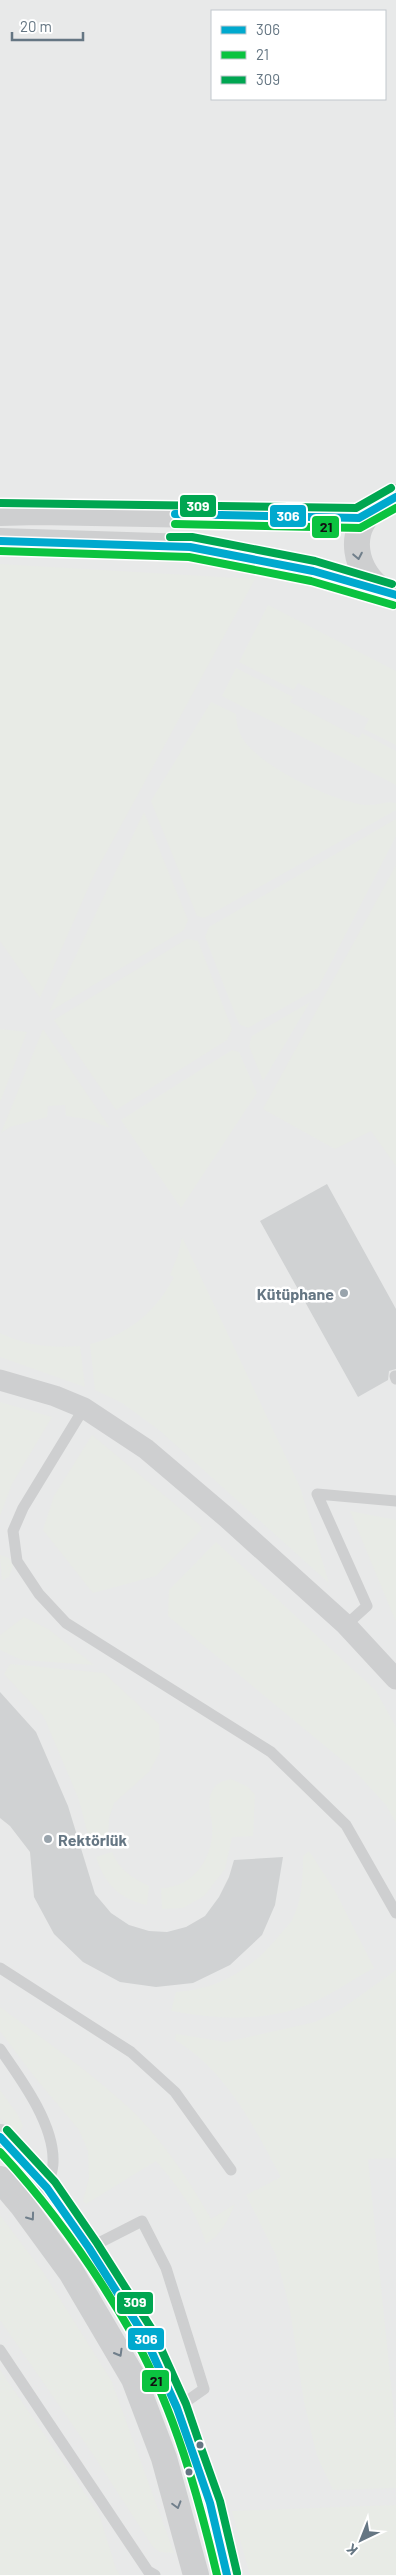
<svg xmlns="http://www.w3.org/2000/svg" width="396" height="2575" font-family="Barlow,sans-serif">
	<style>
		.built { fill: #e8e9e9; fill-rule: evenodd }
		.green { fill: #e8ebe6 }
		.building { fill: #d0d2d3 }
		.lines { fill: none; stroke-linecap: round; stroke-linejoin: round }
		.service { stroke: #cecfd0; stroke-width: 11 }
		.minor { stroke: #cecfd0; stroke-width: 21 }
		.tertiary { stroke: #cecfd0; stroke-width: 26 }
		.bus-1-casing { stroke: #fff; stroke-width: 11 }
		.bus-2-casing { stroke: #fff; stroke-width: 11 }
		.bus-3-casing { stroke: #fff; stroke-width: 11 }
		.bus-1 { stroke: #00a9ce; stroke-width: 8 }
		.bus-2 { stroke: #0bc340; stroke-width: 8 }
		.bus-3 { stroke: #00a651; stroke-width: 8 }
		.oneway { stroke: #707f8b }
		.poi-dot { fill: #99a4ac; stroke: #fff; stroke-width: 2 }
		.bus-dot { fill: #657683; stroke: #fff; stroke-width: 2 }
		.labels { text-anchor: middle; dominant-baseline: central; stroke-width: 5; stroke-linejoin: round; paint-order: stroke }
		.poi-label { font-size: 16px; font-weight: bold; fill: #657683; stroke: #fff; text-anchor: end }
		.line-badge { stroke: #fff; stroke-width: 2 }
		.badge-label { font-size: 14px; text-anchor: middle; font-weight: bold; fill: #fff }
		.pale-badge-label { font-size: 14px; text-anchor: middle; font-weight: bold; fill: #111 }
	</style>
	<rect width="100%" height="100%" fill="#f9f9f9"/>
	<path class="built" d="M0 0H396V2575H0ZM212 11H385V99H212Z"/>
	<g class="green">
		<polygon points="0,564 255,579 93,877 40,998 0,941"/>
		<polygon points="268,605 396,671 396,745 364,729 369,719 298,683 294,690 239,662"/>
		<polygon points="236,668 293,697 290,702 359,738 362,733 396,751 396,785 222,696"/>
		<path d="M211 702 236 714C236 722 238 729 241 736 257 766 334 802 366 805 377 806 386 800 396 803V810L204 918 197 916 151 801Z"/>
		<polygon points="144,812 188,920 184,930 49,1012"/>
		<polygon points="396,819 396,836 318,988 248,1028 239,1024 205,937 209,927"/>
		<polygon points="396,865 396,1166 371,1131 335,1149 263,1109"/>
		<polygon points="187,939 198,941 232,1029 227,1040 116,1110 54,1020"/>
		<polygon points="310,1002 263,1081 249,1046 252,1036"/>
		<polygon points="0,1029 27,1032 0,1102"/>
		<polygon points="43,1029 110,1128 86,1119 66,1116 65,1105 48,1106 47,1117 10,1127 1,1133"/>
		<polygon points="232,1050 239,1052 257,1093 181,1208 121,1120"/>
		<path d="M182 1237 300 1487 329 1583 159 1430 122 1403 95 1390 90 1344C128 1335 156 1312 174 1277L170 1275 178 1255Z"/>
		<path d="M0 1333C27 1346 51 1348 80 1346L85 1387 0 1357Z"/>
		<polygon points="0,1402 52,1417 12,1484 0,1516"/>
		<polygon points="92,1435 202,1527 200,1531 156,1576 93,1593 43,1530 54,1496"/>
		<polygon points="350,1511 396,1520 396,1622"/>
		<polygon points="216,1542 376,1691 396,1727 396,1823 386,1805 354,1770 168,1616 169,1590"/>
		<polygon points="0,1555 9,1558 13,1566 9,1577 2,1581"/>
		<polygon points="24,1617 48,1629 94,1665 22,1660 0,1650 0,1635"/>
		<polygon points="10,1664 104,1673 159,1724 160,1752 149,1772 114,1803 109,1818 108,1837 89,1839 79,1800 44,1717 4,1674"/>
		<path d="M231 1779 248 1787 255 1795 253 1836 232 1837 225 1869 204 1896 183 1908 162 1909 161 1888C194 1888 215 1856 212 1824 211 1814 207 1804 211 1794 214 1784 222 1781 231 1779Z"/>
		<path d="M309 1851 335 1891 374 1968C348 1982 321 2002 293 2010 252 2022 212 2018 171 2011L176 1992C217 1990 252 1969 277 1938 282 1932 288 1926 292 1920 302 1901 303 1876 303 1856Z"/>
		<path d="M112 1852C119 1870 132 1878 149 1886L147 1905C119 1899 104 1883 96 1857Z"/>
		<path d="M396 1970V2158L368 2159 396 2434V2488L333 2490 317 2456 304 2402 290 2310 276 2255 246 2195 281 2177C254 2127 226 2070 175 2040L176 2034 226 2042 315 2022 340 2010Z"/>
		<path d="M0 2007C43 2039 87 2070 127 2106 159 2135 190 2181 211 2219L235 2204C228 2220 221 2235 206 2244 197 2211 178 2187 156 2161L86 2204 83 2201 89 2178 88 2151 79 2130 33 2075 0 2031Z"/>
		<polygon points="0,2090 18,2115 23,2126 18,2135 0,2118"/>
		<polygon points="0,2215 43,2272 111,2380 174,2553 160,2552 153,2547 92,2453 0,2320"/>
		<polygon points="0,2370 99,2514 116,2569 120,2575 0,2575"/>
		<polygon points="396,2505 396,2575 250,2575 232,2511"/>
	</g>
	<g class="building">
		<polygon points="327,1184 396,1309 396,1369 389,1371 388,1380 358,1397 260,1221"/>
		<polygon points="0,1692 36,1732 68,1806 95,1894 111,1913 129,1925 149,1931 167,1932 186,1927 205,1916 219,1897 229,1877 234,1860 283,1857 275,1905 262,1935 230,1965 193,1983 156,1987 120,1982 83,1962 54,1934 34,1897 30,1852 10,1826 0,1818"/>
	</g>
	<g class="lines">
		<g class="service">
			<polyline points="395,1376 396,1379"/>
			<polyline points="84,1408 23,1508 13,1531 17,1561 39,1594 66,1623 271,1752 346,1825 396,1913"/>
			<polyline points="346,1625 367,1606 317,1494 396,1501"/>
			<polyline points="0,1968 131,2052 175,2092 231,2170"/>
			<path d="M0 2049C21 2079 55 2125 53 2163 53 2171 49 2179 48 2186"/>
			<polyline points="89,2248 142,2221 166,2268 204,2389 177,2408"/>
			<polyline points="0,2350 148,2571 155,2575"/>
		</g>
		<polyline class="minor" points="0,1380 55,1396 84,1408 146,1449 226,1517 346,1625 396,1679"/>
		<g class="tertiary">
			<path d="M377 507C345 529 354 574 385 592"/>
			<polyline points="0,513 38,512 359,518 396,497"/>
			<polyline points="0,541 190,547 313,571 396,595"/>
			<polyline points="0,2137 47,2188 89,2248 144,2335 177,2408 191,2448 210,2503 227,2575"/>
			<polyline points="0,2179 22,2205 71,2272 134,2379 164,2458 196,2575"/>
		</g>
		<g class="bus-1-casing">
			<g id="bus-1">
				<polyline points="175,514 359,518 396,497"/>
				<polyline points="0,541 190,547 313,571 396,595"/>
				<polyline points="0,2137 47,2188 89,2248 144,2335 177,2408 191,2448 210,2503 227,2575"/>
			</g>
		</g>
		<g class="bus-2-casing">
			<g id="bus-2">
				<polyline points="175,524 360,528 396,508"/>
				<polyline points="0,551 189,557 311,581 393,605"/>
				<path d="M0 2152C52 2208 97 2272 135 2339 175 2412 198 2495 217 2575"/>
			</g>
		</g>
		<g class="bus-3-casing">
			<g id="bus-3">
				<polyline points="0,503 356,508 391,488"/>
				<polyline points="170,537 192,537 315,561 392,584"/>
				<polyline points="7,2130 55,2182 97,2243 153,2331 186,2404 200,2445 220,2501 237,2573"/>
			</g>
		</g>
		<use href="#bus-1" class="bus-1"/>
		<use href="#bus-2" class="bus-2"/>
		<use href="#bus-3" class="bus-3"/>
	</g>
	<defs><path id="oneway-chevron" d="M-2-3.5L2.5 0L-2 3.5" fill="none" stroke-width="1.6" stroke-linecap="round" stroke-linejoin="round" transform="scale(1.25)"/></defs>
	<g class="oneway">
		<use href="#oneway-chevron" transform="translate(358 556) rotate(79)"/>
		<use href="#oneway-chevron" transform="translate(31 2217) rotate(54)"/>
		<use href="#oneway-chevron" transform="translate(119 2353) rotate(60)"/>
		<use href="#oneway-chevron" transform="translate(177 2505) rotate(74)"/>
	</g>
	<g class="poi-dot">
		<circle cx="344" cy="1293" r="5"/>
		<circle cx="48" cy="1839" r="5"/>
	</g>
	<g class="bus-dot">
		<circle cx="200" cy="2445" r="4.5"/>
		<circle cx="189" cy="2472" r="4.5"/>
	</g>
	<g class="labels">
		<g class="poi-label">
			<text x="334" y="1293">Kütüphane</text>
			<text x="58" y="1839" text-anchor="start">Rektörlük</text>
		</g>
	</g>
	<g class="line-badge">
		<rect x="179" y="494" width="38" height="24" rx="5" fill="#00a651"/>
		<rect x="269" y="504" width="38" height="24" rx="5" fill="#00a9ce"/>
		<rect x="311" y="515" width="29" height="24" rx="5" fill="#0bc340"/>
		<rect x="116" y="2291" width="38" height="24" rx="5" fill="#00a651"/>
		<rect x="127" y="2327" width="38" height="24" rx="5" fill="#00a9ce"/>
		<rect x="141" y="2369" width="29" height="24" rx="5" fill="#0bc340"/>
	</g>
	<g class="badge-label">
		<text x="198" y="511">309</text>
		<text x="288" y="521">306</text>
		<text x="135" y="2307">309</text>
		<text x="146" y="2344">306</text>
	</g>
	<g class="pale-badge-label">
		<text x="326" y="532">21</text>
		<text x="156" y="2386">21</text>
	</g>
	<rect x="211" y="10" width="175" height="90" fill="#ffffff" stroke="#c1c8cd"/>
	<rect x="221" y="26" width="25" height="8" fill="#00a9ce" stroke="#c1c8cd"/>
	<text x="256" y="35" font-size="15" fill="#657683">306</text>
	<rect x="221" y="51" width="25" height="8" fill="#0bc340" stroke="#c1c8cd"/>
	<text x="256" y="60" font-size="15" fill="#657683">21</text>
	<rect x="221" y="76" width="25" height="8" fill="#00a651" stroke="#c1c8cd"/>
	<text x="256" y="85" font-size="15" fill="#657683">309</text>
	<g transform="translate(361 2540) rotate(223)" stroke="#ffffff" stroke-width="4" paint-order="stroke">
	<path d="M0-4L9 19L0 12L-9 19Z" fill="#657683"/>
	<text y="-8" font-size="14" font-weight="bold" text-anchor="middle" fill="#657683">K</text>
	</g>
	<path d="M12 32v8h71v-8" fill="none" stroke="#657683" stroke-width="2.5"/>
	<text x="20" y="32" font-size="15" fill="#657683" stroke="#ffffff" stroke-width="4" paint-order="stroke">20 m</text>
</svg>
